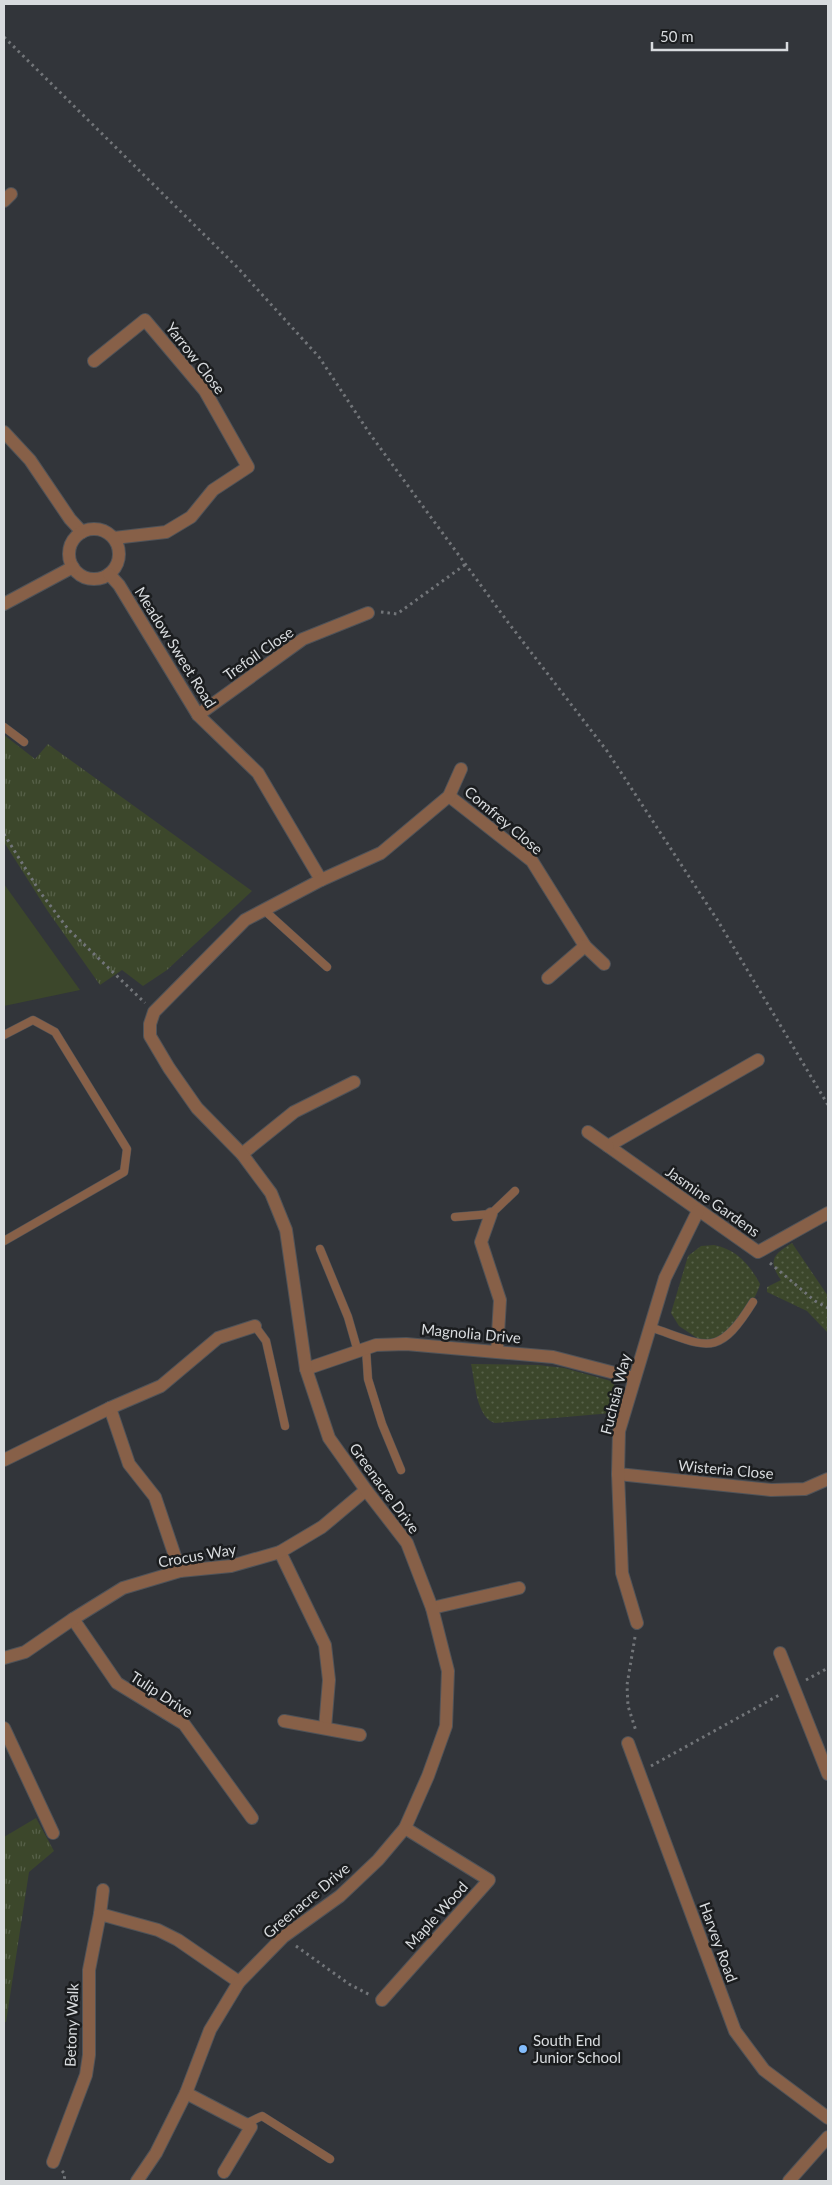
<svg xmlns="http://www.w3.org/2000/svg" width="832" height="2185" font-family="Lato,sans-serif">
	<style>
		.grass { fill: url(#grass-dots) }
		.park { fill: url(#park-tufts) }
		.garden { fill: #3c472b }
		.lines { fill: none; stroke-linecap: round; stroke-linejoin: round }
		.service-casing { stroke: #505358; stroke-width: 9 }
		.minor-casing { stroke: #505358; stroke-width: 14 }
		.tertiary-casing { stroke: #505358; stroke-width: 14 }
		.path { stroke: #727579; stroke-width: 3; stroke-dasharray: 2.5 4; stroke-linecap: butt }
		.service { stroke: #876048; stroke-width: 8 }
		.minor { stroke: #876048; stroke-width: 12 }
		.tertiary { stroke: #876048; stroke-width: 12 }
		.poi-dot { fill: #83bcfb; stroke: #1b1d1f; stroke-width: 2 }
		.labels { text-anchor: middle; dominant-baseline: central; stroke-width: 5; stroke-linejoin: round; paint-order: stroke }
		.street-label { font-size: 15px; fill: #d8dbde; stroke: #1b1d1f }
		.poi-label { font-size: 15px; fill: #d8dbde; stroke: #1b1d1f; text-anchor: start }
	</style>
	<defs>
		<pattern id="grass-dots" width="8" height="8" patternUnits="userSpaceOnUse" patternTransform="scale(1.25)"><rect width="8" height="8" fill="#3c472b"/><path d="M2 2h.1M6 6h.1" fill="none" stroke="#576149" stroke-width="1.8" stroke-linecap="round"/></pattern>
		<pattern id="park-tufts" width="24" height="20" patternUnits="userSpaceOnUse" patternTransform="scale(1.25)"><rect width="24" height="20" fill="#3c472b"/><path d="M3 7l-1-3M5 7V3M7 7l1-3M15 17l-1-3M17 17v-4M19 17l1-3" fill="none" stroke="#576149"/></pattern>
	</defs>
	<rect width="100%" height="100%" fill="#32353a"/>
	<g class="grass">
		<path d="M792 1243 828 1296V1333L807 1311 767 1292V1287L781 1280C767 1260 774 1254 792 1243Z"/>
		<path d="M714 1245C736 1249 750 1265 760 1284 756 1300 736 1328 722 1337 717 1341 709 1341 703 1342L679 1326 671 1313 688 1256 701 1246Z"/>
		<path d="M471 1364 538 1365 564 1368 611 1381C621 1391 616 1401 612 1413L495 1423C476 1418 475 1381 471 1364Z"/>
	</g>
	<g class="park">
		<polygon points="4,735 35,759 48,744 252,891 167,970 143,986 122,970 100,985 47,910 4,842"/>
		<polygon points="36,1818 54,1851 29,1872 6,2022 4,2022 4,1837"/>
	</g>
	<polygon class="garden" points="4,884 80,990 4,1006"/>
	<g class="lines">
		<g class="service-casing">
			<g id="service">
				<polyline points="4,727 24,742"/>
				<polyline points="264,910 327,967"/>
				<polyline points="4,1035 33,1020 55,1032 127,1149 124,1172 4,1241"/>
				<polyline points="455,1217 491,1214 515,1191"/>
				<polyline points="320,1249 348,1317 358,1352"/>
				<polyline points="255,1326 266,1341 285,1426"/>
				<path d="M650 1327C707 1346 717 1360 753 1302"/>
				<polyline points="366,1349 368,1379 382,1424 401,1470"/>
				<polyline points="245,2124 262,2116 330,2159"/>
			</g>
		</g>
		<g class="minor-casing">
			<g id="minor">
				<polyline points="4,201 11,194"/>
				<polyline points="94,361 145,320 205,391 248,467 213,490 191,517 166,532 114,538"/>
				<polyline points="4,432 30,460 70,519 82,532"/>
				<circle cx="94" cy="554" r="25"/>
				<polyline points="109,574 119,585 198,715 258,773 321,880"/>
				<polyline points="4,604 73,567"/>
				<polyline points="198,715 303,639 368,613"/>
				<polyline points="449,796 532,861 585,946 548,978"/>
				<polyline points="585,946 604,964"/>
				<polyline points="758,1060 608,1146 758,1252 828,1213"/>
				<polyline points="588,1132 608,1146"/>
				<polyline points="242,1154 294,1112 354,1082"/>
				<polyline points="491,1214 481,1242 500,1300 497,1351"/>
				<polyline points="306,1369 376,1345 406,1344 553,1357 634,1378"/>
				<polyline points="110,1408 129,1464 155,1497 180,1571"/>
				<polyline points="4,1460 110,1408 161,1386 218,1338 255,1326"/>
				<polyline points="618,1474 771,1490 805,1489 828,1479"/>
				<polyline points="280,1552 325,1645 329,1680 325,1728"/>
				<polyline points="432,1608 519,1588"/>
				<polyline points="73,1619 117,1683 184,1724 252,1818"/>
				<polyline points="637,1623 622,1573 618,1474 619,1431 665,1278 698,1211"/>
				<polyline points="780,1653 828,1774"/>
				<polyline points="4,1658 25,1652 73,1619 123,1588 180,1571 231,1566 280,1552 322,1527 366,1490"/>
				<polyline points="284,1721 360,1735"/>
				<polyline points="4,1728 53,1833"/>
				<polyline points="628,1743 735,2031 764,2070 828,2118"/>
				<polyline points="100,1914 103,1890"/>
				<polyline points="382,2000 489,1880 405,1828"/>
				<polyline points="186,2093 251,2127 224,2172"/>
				<polyline points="53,2162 86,2075 89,2055 89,1970 100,1914 158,1930 178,1940 239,1982"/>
				<polyline points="137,2181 156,2153 186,2093 210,2030 239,1982 283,1937 340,1896 378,1860 405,1828 428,1776 446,1726 448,1671 432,1608 407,1543 366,1490 329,1438 306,1369 286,1230 271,1193 242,1154 197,1108 169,1068 150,1036 150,1024 154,1012 245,920 321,880 381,853 449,796 461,769"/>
			</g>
		</g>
		<g class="tertiary-casing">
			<polyline id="tertiary" points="789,2181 828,2137"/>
		</g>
		<g class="path">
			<polyline points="4,37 237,267 319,357 370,434 507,621 607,751 718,921 828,1105"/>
			<polyline points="381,612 397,614 466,564"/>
			<polyline points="4,834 40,892 68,929 145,1003"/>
			<polyline points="770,1263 815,1301 828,1308"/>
			<polyline points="635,1637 627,1685 628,1706 636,1731"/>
			<polyline points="806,1680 828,1668"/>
			<polyline points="651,1766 781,1694"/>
			<polyline points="296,1946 349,1984 370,1995"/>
			<polyline points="62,2171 65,2174 64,2181"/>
		</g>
		<use href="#service" class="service"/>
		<use href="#minor" class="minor"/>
		<use href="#tertiary" class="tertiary"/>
	</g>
	<circle class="poi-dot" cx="523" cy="2049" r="5"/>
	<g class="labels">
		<g class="street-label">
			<text transform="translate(196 358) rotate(52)">Yarrow Close</text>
			<text transform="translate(176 647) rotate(58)">Meadow Sweet Road</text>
			<text transform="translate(258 653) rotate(-35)">Trefoil Close</text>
			<text transform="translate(504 820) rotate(40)">Comfrey Close</text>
			<text transform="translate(713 1201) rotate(35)">Jasmine Gardens</text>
			<text transform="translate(471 1333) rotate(5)">Magnolia Drive</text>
			<text transform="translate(615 1394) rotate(-76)">Fuchsia Way</text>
			<text transform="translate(726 1469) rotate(5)">Wisteria Close</text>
			<text transform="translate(385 1488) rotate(54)">Greenacre Drive</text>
			<text transform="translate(197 1555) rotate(-10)">Crocus Way</text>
			<text transform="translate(162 1694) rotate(33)">Tulip Drive</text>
			<text transform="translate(306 1900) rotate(-40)">Greenacre Drive</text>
			<text transform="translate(436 1915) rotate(-48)">Maple Wood</text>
			<text transform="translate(719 1942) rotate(70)">Harvey Road</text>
			<text transform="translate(71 2025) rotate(-88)">Betony Walk</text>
		</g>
		<g class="poi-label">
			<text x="533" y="2040">South End<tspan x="533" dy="17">Junior School</tspan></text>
		</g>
	</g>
	<rect width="832" height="2185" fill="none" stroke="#d8dbde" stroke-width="10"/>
	<path d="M652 42v8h135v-8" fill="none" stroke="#d8dbde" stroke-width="2.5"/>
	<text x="660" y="42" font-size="15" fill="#d8dbde" stroke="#1b1d1f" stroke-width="4" paint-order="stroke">50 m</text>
</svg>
